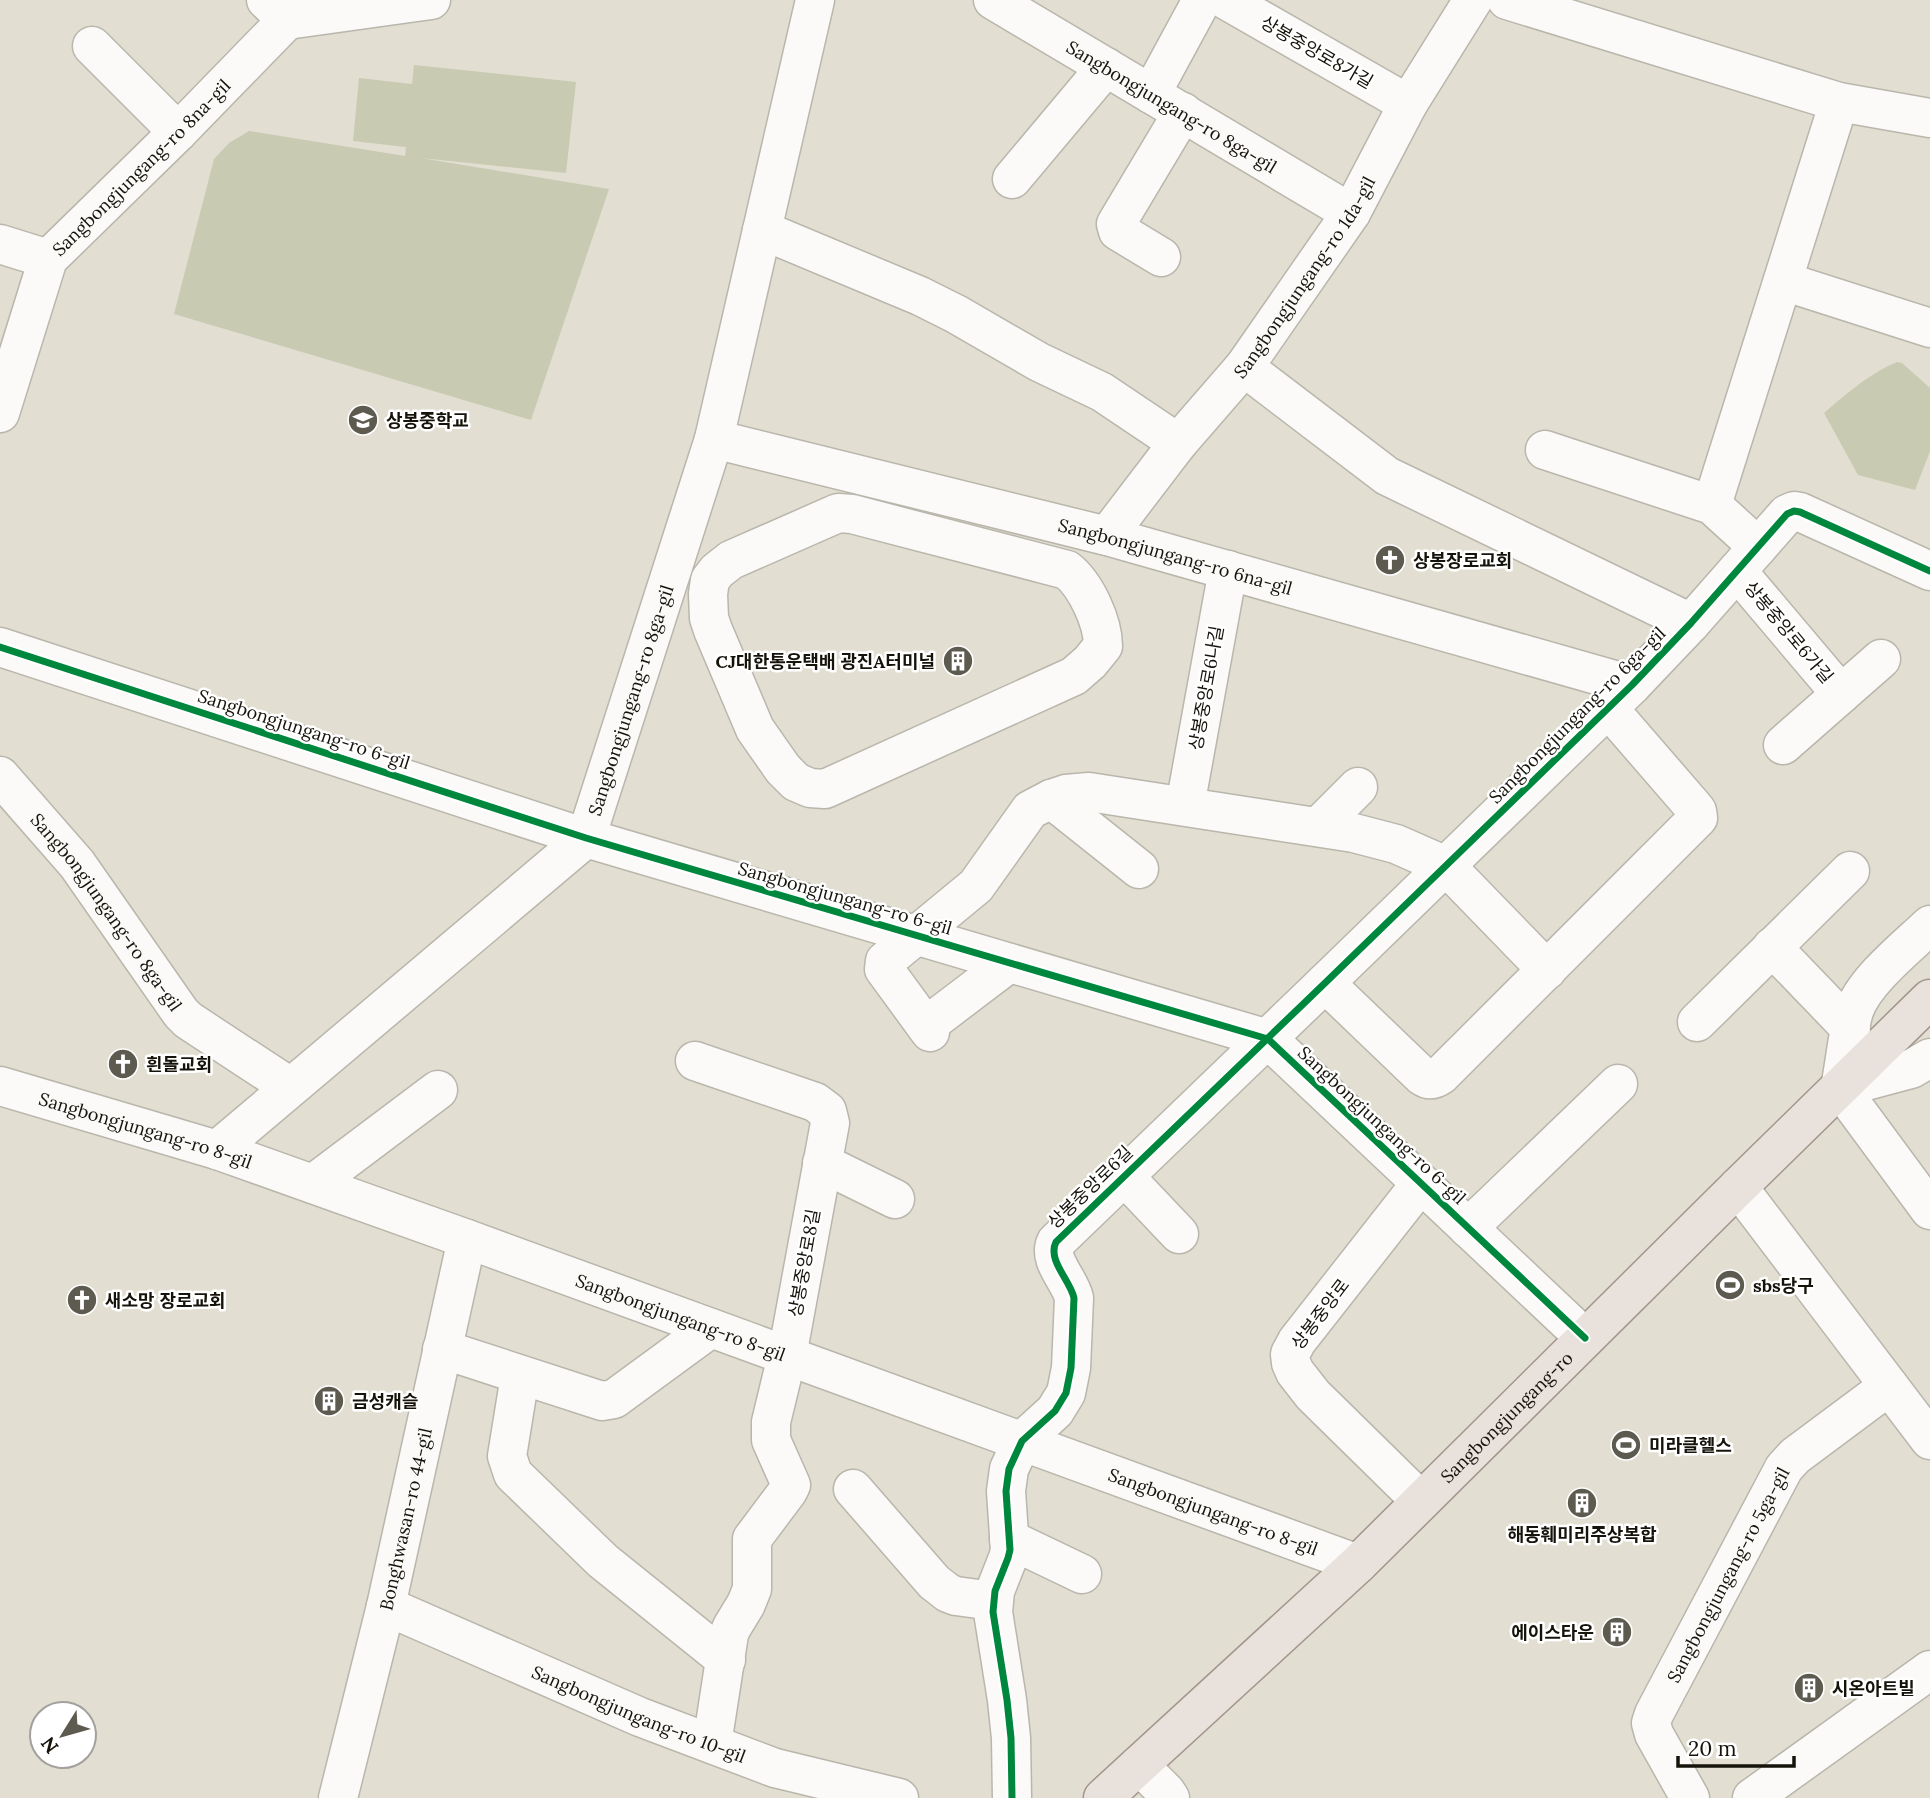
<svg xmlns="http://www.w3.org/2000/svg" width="1930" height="1798" font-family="Lora,'Noto Sans KR',serif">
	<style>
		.green { fill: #c8cab2 }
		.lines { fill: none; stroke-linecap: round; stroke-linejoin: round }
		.minor-casing { stroke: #b9b6ac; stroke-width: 41 }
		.major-casing { stroke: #a3958c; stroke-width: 41 }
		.minor { stroke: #fbfaf8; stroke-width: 38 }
		.major { stroke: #e8e1dc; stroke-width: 38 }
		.cycleway-casing { stroke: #fff; stroke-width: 11 }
		.cycleway { stroke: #00873e; stroke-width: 7 }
		.labels { text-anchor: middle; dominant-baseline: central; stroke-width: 5; stroke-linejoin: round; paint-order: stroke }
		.street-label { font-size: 18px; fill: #16130b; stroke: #fff }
		.poi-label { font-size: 18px; font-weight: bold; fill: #16130b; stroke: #fff; text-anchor: start }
	</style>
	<rect width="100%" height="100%" fill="#e2ded1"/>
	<g class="green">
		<polygon points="414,65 576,82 566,173 421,158 609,189 531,420 174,314 214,159 229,143 249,131 405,156 406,147 353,141 359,78 412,84"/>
		<path d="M1897 362 1902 363 1930 388V451L1915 490 1858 475 1824 413C1846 394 1870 373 1897 362Z"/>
	</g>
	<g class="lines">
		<g class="minor-casing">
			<g id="minor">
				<polyline points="266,0 287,20 431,0"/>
				<path id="s1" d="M993 0 1351 213"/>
				<polyline points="1226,0 1408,104"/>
				<polyline points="1507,0 1839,102 1930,118"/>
				<polyline points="92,46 178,132"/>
				<polyline points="1151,94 1202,0"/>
				<polyline points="1012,179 1106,67"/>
				<polyline points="762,230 920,296 956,314 1039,362 1102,392 1178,443"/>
				<polyline points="0,244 48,259"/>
				<polyline points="1161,257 1118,231 1116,224 1183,112"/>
				<polyline points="1783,281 1930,328"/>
				<polyline points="1244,367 1387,476 1691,623"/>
				<path id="s2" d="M0 413 48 259 178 132 287 20 304 0"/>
				<path id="s3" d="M714 439 1107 536 1632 685"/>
				<polyline points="1545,450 1712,505 1758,547"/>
				<polyline points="1712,505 1839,102"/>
				<path d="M838 513 852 514 1067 570C1086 585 1103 622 1103 646L1090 662 1074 676 825 789 810 788 796 782 783 769 755 729 713 630 709 618 708 594 710 580 717 571 731 560Z"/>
				<path id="s4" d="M1107 536 1178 443 1244 367 1351 213 1408 104 1473 0"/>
				<polyline points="1737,571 1841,694"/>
				<polyline points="0,647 586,838 1268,1039 1585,1338"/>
				<polyline points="1783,745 1881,659"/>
				<path id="s5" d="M0 776 77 864 181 1013 188 1020 290 1087"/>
				<polyline points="1051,799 1139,869"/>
				<polyline points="1185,806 1228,570"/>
				<polyline points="1318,827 1358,787"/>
				<polyline points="1772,947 1851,1029"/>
				<path d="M1325 983 1422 1076C1429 1081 1434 1080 1441 1075L1698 818 1697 811 1692 805 1608 708"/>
				<polyline points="1697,1022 1850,871"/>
				<polyline points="926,1026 1009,963"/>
				<polyline points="930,1032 884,969 885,961 976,886 1030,810 1051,799 1066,794 1089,792 1354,833 1396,844 1446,866 1547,970"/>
				<polyline points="695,1061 815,1102 827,1111 830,1123 787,1356 771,1422 771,1440 791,1485 788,1491 752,1539 752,1589 746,1604 732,1627 729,1634 712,1744"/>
				<path id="s6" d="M0 1086 217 1150 467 1239 1358 1564"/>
				<path d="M1840 1088C1845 1063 1847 1036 1854 1011 1864 981 1907 947 1930 925"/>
				<polyline points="1840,1088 1930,1210"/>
				<polyline points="1840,1088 1911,1069 1930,1058"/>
				<path id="s7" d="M217 1150 586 838 714 439 815 0"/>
				<polyline points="822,1163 895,1199"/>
				<polyline points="1124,1176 1179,1234"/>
				<polyline points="313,1184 438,1090"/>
				<polyline points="1738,1187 1930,1440"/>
				<polyline points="1468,1228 1618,1084"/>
				<polyline points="442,1349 602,1401 614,1399 711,1328"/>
				<polyline points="520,1376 507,1456 513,1474 603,1561 726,1660"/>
				<polyline points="853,1489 934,1582 948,1593 956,1596 993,1601"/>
				<polyline points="1421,1501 1313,1395 1295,1372 1291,1363 1290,1354 1297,1341 1421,1183"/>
				<polyline points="1009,1539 1082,1574"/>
				<path id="s8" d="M386 1606 640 1717 775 1768 899 1798"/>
				<polyline points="1139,1765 1166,1792 1170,1798"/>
				<path id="s9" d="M338 1798 386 1606 467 1239"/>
				<path d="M1012 1798 1011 1738 1007 1700 993 1612 995 1591 1008 1558 1010 1550 1006 1491 1009 1469 1022 1441 1055 1411 1066 1393 1071 1368 1074 1298C1070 1280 1047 1260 1056 1242L1325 983 1632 685 1691 623 1787 514 1794 511 1800 512 1930 571"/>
				<path id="s10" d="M1690 1798 1654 1734 1651 1723 1654 1714 1784 1468 1795 1456 1889 1386"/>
				<polyline points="1752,1798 1930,1670"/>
			</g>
		</g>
		<g class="major-casing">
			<g id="major">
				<path id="s11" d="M1103 1798 1358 1564 1738 1187 1930 999"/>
			</g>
		</g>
		<use href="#minor" class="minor"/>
		<use href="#major" class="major"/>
		<g class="cycleway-casing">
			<g id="cycleway">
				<polyline points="0,647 586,838 1268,1039 1585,1338"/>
				<path d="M1012 1798 1011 1738 1007 1700 993 1612 995 1591 1008 1558 1010 1550 1006 1491 1009 1469 1022 1441 1055 1411 1066 1393 1071 1368 1074 1298C1070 1280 1047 1260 1056 1242L1325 983 1632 685 1691 623 1787 514 1794 511 1800 512 1930 571"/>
			</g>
		</g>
		<use href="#cycleway" class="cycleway"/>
	</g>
	<defs>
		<g id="school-disc" transform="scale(1.575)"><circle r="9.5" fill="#5d5a50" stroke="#fff"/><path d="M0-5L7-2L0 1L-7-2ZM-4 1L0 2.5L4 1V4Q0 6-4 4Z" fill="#fff"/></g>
		<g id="church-disc" transform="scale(1.575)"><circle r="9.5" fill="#5d5a50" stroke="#fff"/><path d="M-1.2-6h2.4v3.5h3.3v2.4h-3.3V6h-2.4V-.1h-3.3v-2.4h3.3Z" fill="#fff"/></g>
		<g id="building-disc" transform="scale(1.575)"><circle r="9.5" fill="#5d5a50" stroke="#fff"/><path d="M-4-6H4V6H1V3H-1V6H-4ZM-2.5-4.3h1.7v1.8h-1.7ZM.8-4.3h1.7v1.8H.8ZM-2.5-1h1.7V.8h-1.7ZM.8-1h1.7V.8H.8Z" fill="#fff"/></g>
		<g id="stadium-disc" transform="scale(1.575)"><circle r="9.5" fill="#5d5a50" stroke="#fff"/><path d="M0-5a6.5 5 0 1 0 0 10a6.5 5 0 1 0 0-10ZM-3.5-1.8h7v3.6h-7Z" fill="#fff"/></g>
	</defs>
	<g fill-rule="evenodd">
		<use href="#school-disc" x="363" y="420"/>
		<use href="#church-disc" x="1390" y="560"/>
		<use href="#building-disc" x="958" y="661"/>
		<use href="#church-disc" x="123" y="1064"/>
		<use href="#stadium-disc" x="1730" y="1285"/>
		<use href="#church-disc" x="82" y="1300"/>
		<use href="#building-disc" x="329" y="1401"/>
		<use href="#stadium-disc" x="1626" y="1445"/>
		<use href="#building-disc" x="1582" y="1503"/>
		<use href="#building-disc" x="1617" y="1632"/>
		<use href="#building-disc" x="1809" y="1688"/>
	</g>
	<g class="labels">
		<g class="street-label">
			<text transform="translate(1317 52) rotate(30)">상봉중앙로8가길</text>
			<text stroke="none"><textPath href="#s1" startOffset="208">Sangbongjungang-ro 8ga-gil</textPath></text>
			<text stroke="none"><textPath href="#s2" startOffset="292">Sangbongjungang-ro 8na-gil</textPath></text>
			<text stroke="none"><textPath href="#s4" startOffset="326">Sangbongjungang-ro 1da-gil</textPath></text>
			<text stroke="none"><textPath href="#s3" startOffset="476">Sangbongjungang-ro 6na-gil</textPath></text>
			<text transform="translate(1789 632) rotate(50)">상봉중앙로6가길</text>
			<text transform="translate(1206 688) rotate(-80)">상봉중앙로6나길</text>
			<text stroke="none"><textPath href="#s7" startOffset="628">Sangbongjungang-ro 8ga-gil</textPath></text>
			<text transform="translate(1577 715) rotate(-45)">Sangbongjungang-ro 6ga-gil</text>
			<text transform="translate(304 729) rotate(18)">Sangbongjungang-ro 6-gil</text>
			<text transform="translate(845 898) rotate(16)">Sangbongjungang-ro 6-gil</text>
			<text stroke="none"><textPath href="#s5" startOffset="173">Sangbongjungang-ro 8ga-gil</textPath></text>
			<text transform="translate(1382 1125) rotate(43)">Sangbongjungang-ro 6-gil</text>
			<text stroke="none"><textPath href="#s6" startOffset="152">Sangbongjungang-ro 8-gil</textPath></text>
			<text transform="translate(1090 1187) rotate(-44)">상봉중앙로6길</text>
			<text transform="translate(804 1263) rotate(-80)">상봉중앙로8길</text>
			<text transform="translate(1320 1314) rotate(-53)">상봉중앙로</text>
			<text stroke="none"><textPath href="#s6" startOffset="719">Sangbongjungang-ro 8-gil</textPath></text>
			<text stroke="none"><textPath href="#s11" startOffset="555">Sangbongjungang-ro</textPath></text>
			<text stroke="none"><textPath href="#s6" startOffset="1286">Sangbongjungang-ro 8-gil</textPath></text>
			<text stroke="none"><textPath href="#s9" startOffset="287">Bonghwasan-ro 44-gil</textPath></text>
			<text stroke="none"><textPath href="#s10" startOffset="252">Sangbongjungang-ro 5ga-gil</textPath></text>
			<text stroke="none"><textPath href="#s8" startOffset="275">Sangbongjungang-ro 10-gil</textPath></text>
		</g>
		<g class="poi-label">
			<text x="386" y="420">상봉중학교</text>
			<text x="1413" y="560">상봉장로교회</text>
			<text x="935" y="661" text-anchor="end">CJ대한통운택배 광진A터미널</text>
			<text x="146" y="1064">흰돌교회</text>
			<text x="1753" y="1285">sbs당구</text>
			<text x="105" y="1300">새소망 장로교회</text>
			<text x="352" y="1401">금성캐슬</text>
			<text x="1649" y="1445">미라클헬스</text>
			<text x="1582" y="1534" text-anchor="middle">해동훼미리주상복합</text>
			<text x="1594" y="1632" text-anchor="end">에이스타운</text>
			<text x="1832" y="1688">시온아트빌</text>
		</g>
	</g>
	<g transform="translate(63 1735) rotate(233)"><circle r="33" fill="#ffffff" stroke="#a2a19d" stroke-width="2"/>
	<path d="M0-5L12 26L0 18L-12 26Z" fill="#5d5a50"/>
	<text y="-10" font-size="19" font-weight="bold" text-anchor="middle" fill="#16130b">N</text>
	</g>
	<path d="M1678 1756v10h116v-10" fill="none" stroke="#16130b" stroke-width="3.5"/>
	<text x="1688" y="1756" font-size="21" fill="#16130b" stroke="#ffffff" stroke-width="5" paint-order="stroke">20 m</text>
</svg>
